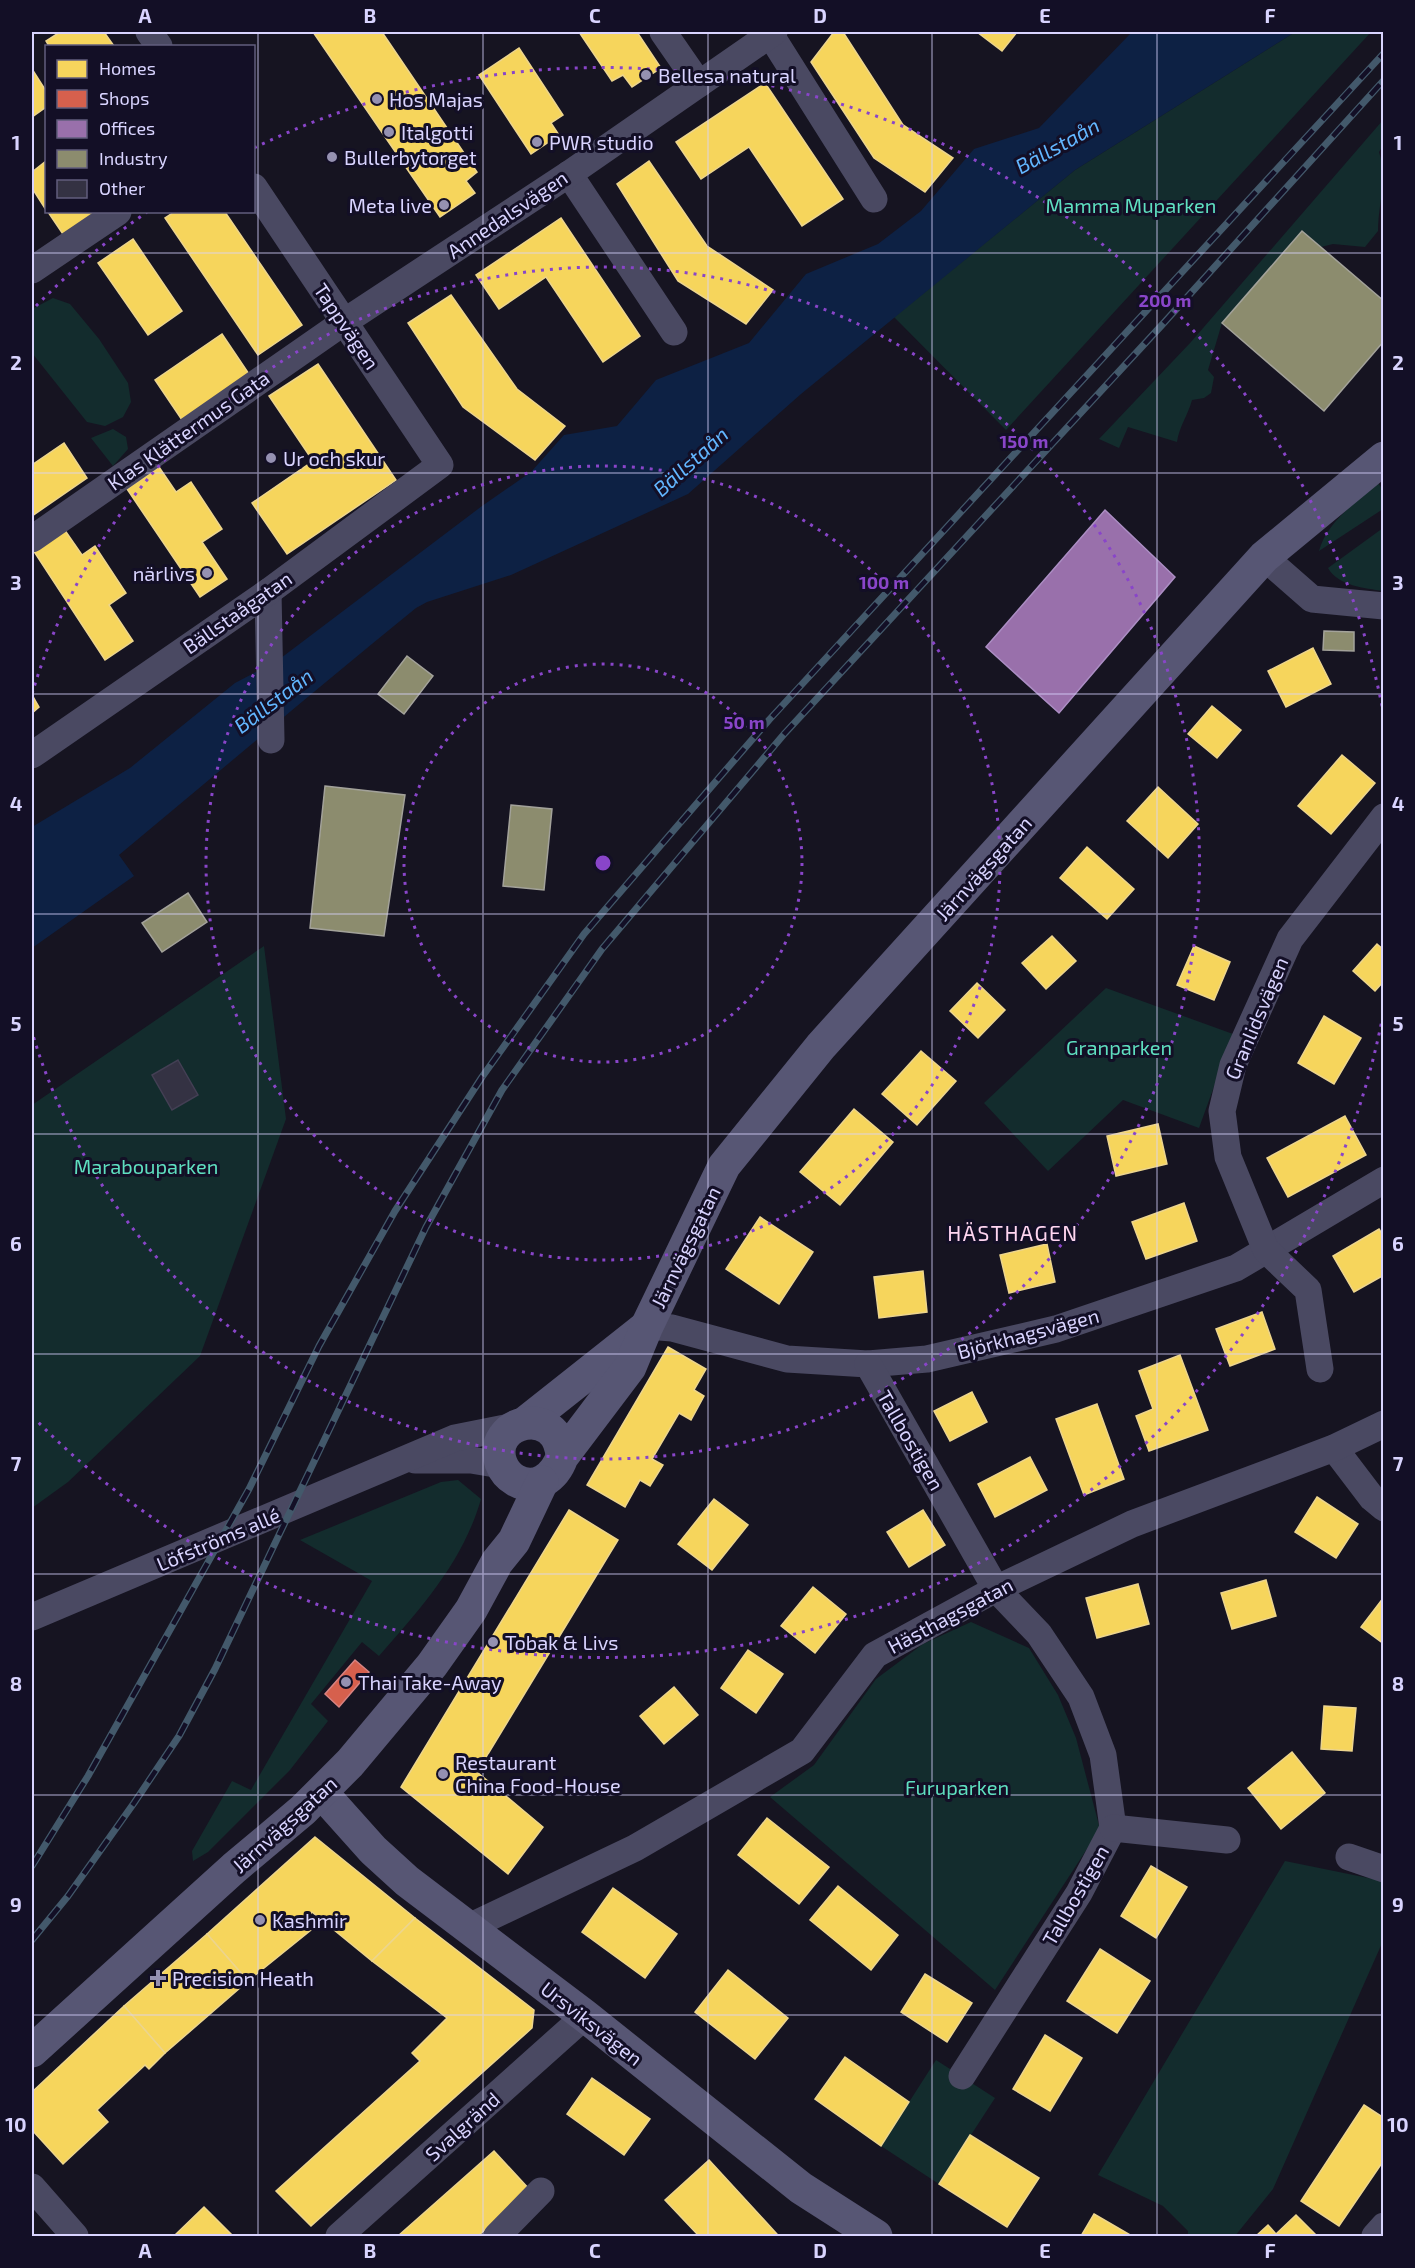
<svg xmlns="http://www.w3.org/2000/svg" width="1415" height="2268" font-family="'Exo 2',sans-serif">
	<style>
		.green { fill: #132c2d }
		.water { fill: #0d2144 }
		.homes { fill: #f6d55c; stroke: #edd58d; stroke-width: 1.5 }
		.shops { fill: #d6604d; stroke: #d78382; stroke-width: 1.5 }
		.offices { fill: #9970ab; stroke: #ac8ec4; stroke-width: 1.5 }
		.industry { fill: #8c8c6e; stroke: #a3a29a; stroke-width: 1.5 }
		.building { fill: #343243; stroke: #433f54; stroke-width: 1.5 }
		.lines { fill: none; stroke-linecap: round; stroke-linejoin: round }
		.street { stroke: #4a4962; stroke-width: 27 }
		.secondary { stroke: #575674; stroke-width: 33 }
		.rail-casing { stroke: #43596b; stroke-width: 7 }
		.rail { stroke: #130f26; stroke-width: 4.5; stroke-dasharray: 14; stroke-linecap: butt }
		.grid { fill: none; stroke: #d9d4ff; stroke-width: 1.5; stroke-opacity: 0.55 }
		.ring { fill: none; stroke: #8945c9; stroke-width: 3; stroke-dasharray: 3 6 }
		.poi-dot { fill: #9591b1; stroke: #130f26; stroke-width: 2 }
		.labels { text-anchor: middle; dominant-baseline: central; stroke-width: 6; stroke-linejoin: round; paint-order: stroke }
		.poi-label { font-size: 20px; fill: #d9d4ff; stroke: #130f26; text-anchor: start }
		.park-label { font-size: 20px; fill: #5fe0c0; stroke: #130f26 }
		.street-label { font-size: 20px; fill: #d9d4ff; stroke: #130f26 }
		.water-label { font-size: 21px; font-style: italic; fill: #62b6ff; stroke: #130f26 }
		.neighbourhood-label { font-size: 21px; letter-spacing: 1.5px; fill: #ffd6f0; stroke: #130f26 }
		.centre { fill: #8945c9; stroke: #130f26; stroke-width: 3 }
		.ring-label { font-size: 18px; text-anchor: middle; font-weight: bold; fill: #8945c9; stroke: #130f26; stroke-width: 6; stroke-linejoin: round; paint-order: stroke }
		.neatline { fill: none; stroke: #d9d4ff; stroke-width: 2 }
		.grid-label { font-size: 20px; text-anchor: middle; font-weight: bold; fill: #d9d4ff }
	</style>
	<rect width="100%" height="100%" fill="#161421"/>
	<g class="green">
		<polygon points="1295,32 1371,32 1006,430 894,317 1075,170"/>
		<path d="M1383 120V146L1379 152C1388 179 1378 204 1378 231L1365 247 1333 244 1321 247 1302 231 1222 323 1208 370 1214 377 1211 393 1204 398 1192 400C1188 415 1179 427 1177 442L1128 427 1119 448 1099 439 1191 342Z"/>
		<polygon points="53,298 70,304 99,339 128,383 131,402 123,417 105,426 87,422 32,353 32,309"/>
		<polygon points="113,429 126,437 128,449 113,466 91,438"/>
		<path d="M1378 483 1383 490V509L1319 551C1327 522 1355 503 1378 483Z"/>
		<path d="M1383 528V591C1365 588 1338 586 1328 568Z"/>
		<polygon points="264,946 286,1119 200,1356 68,1482 32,1508 32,1105"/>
		<polygon points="1106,988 1233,1034 1199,1128 1123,1100 1048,1171 984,1103"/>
		<path d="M458 1480 481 1499C463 1562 421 1608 379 1656L362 1642 311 1704 328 1721 290 1770 208 1852 193 1861 192 1851 232 1781 251 1790 372 1581 300 1540 441 1482Z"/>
		<polygon points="971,1622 1029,1648 1058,1695 1076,1738 1100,1829 995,1990 770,1797 814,1765 876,1679 923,1644"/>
		<polygon points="1285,1861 1383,1881 1383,1941 1273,2189 1235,2236 1188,2236 1188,2231 1163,2206 1098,2175"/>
		<polygon points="936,2060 995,2098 939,2184 881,2146"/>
	</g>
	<path class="water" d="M1132 32H1295L1075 170 801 394 688 494 511 575 427 602 416 608C316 689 218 773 119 855L134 876 32 948V827L130 768 235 683 277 661 482 506 531 472 564 435 617 426 656 380 749 343 806 274 878 244 921 211 974 149 1039 128Z"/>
	<g class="homes">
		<polygon points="60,32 104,32 114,46 49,46 46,41"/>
		<polygon points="313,32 382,32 477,172 466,181 475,193 440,217"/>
		<polygon points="579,32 637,32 661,68 632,87 623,75 612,81"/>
		<polygon points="834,32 843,32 903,125 953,158 925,192 874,158 811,62"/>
		<polygon points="977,32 1017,32 1002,51"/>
		<polygon points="519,48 563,115 551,123 559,135 531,154 479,75"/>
		<polygon points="32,69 46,91 46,107 32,117"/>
		<polygon points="765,83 843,199 802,226 749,147 701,179 676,142"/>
		<polygon points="46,161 46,210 32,188 32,172"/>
		<polygon points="649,161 707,246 773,290 746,324 678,281 617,184"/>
		<polygon points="48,212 115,212 69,243"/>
		<polygon points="174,212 225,212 302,325 258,355 165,218"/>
		<polygon points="561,218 640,336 603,362 546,277 499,309 476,275"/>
		<polygon points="133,239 182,311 148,335 98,263"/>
		<polygon points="451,295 517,389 565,426 535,460 463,407 408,323"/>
		<polygon points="222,334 249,374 182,420 155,380"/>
		<polygon points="318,364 396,480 287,554 252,503 313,461 269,396"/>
		<polygon points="64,443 87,478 32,516 32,465"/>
		<polygon points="159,467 176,492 191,482 222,529 202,542 227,579 200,597 127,489"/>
		<polygon points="64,529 82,555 95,546 126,593 109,605 133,641 105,660 33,550"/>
		<polygon points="1313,648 1331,684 1286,707 1268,671"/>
		<polygon points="32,695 39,707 32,713"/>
		<polygon points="1212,706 1241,730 1217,758 1188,734"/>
		<polygon points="1342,755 1375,783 1331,834 1298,806"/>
		<polygon points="1158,787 1198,824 1168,858 1127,821"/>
		<polygon points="1087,847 1134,889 1107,919 1060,878"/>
		<polygon points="1052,936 1076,961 1046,989 1022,963"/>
		<polygon points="1377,944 1384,950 1384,981 1375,991 1353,971"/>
		<polygon points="1194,946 1230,962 1214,1000 1177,985"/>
		<polygon points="977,983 1005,1010 978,1038 950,1011"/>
		<polygon points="1324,1016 1361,1038 1334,1084 1298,1063"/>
		<polygon points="921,1051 956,1081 917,1125 882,1094"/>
		<polygon points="854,1109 893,1142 840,1205 800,1172"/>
		<polygon points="1345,1116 1366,1155 1288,1197 1267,1158"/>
		<polygon points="1158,1124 1167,1164 1116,1176 1107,1136"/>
		<polygon points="1184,1203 1197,1241 1146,1259 1132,1222"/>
		<polygon points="760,1217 813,1252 779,1304 726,1269"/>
		<polygon points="1379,1229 1384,1237 1384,1275 1354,1292 1333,1256"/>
		<polygon points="1047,1244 1055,1282 1009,1293 1000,1255"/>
		<polygon points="923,1271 927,1312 879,1318 874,1277"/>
		<polygon points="1262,1312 1275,1349 1230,1366 1216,1329"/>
		<polygon points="668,1347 706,1369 694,1390 704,1396 691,1420 679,1413 652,1459 663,1465 650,1486 640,1480 625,1507 587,1485"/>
		<polygon points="1180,1355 1208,1430 1149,1451 1136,1416 1153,1409 1139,1371"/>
		<polygon points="972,1392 987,1422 950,1441 934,1411"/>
		<polygon points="1097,1404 1124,1479 1084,1495 1056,1419"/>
		<polygon points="1030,1457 1047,1490 995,1517 978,1484"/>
		<polygon points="1317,1497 1358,1524 1336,1558 1295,1532"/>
		<polygon points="714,1499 748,1525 712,1570 678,1544"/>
		<polygon points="569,1510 618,1540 477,1772 543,1827 508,1874 401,1787"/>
		<polygon points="923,1510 945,1545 909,1567 887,1532"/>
		<polygon points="1266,1580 1276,1616 1232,1629 1221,1593"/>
		<polygon points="1138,1584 1149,1624 1097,1638 1086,1598"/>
		<polygon points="813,1587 846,1614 815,1653 781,1626"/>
		<polygon points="1384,1597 1384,1644 1361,1627"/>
		<polygon points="748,1650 783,1674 756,1713 721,1688"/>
		<polygon points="674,1687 698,1715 664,1744 640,1716"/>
		<polygon points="1324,1706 1356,1708 1352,1751 1321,1749"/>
		<polygon points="1292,1752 1325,1793 1281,1829 1248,1788"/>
		<polygon points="767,1818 829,1867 799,1904 738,1855"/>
		<polygon points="315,1837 415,1918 372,1961 312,1912 306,1919 311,1930 248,1981 207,1934"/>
		<polygon points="1151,1866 1187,1887 1156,1938 1121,1916"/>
		<polygon points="838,1886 898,1935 871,1970 810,1920"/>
		<polygon points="613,1888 677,1934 645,1978 582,1932"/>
		<polygon points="415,1918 534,2010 532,2028 311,2226 276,2191 420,2061 412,2053 447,2018 372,1961"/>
		<polygon points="207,1934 248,1981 165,2053 124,2006"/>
		<polygon points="1100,1949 1150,1981 1117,2033 1067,2001"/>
		<polygon points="728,1970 788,2018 755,2059 695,2012"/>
		<polygon points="925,1974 972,2003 947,2042 901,2012"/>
		<polygon points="124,2006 165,2053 149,2069 145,2065 97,2110 108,2122 63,2164 32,2130 32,2092"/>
		<polygon points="1045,2035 1082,2058 1050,2111 1013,2089"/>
		<polygon points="845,2057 909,2102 881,2146 815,2099"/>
		<polygon points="592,2078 650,2119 624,2155 567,2114"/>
		<polygon points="1364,2105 1384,2118 1384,2160 1339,2226 1301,2201"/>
		<polygon points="970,2135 1039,2178 1007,2227 939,2184"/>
		<polygon points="494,2151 530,2190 478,2236 398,2236"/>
		<polygon points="709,2160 777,2234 774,2236 699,2236 665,2200"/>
		<polygon points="204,2207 233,2236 174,2236"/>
		<polygon points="1094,2214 1132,2236 1081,2236"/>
		<polygon points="1296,2215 1317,2236 1256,2236 1268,2225 1276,2234"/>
	</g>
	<polygon class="shops" points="355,1660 369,1672 339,1707 325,1694"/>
	<polygon class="offices" points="1105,510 1175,577 1059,713 986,647"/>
	<g class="industry">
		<polygon points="1302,231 1384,301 1384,341 1324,411 1222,323"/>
		<polygon points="1324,631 1354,632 1354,651 1323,650"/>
		<polygon points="407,656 433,676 404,714 378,694"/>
		<polygon points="325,786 405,795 384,936 310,928"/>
		<polygon points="511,805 552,809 544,890 503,886"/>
		<polygon points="188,893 207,922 162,952 142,923"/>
	</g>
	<polygon class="building" points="178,1060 198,1095 172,1110 152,1075"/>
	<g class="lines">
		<g class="street">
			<polyline points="149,32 159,46"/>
			<polyline points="663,32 699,84"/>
			<polyline points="770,34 874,199"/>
			<polyline points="569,174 674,332"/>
			<polyline points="32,270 118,212"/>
			<polyline points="32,539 344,322 569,174 774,32"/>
			<polyline points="1264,557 1312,599 1384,606"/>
			<polyline points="268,592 271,740"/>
			<polyline points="32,755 268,592 440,465 254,187"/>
			<polyline points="647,1326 672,1328 787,1359 868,1364 927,1359 1056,1329 1236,1268 1384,1180"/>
			<polyline points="868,1364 996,1589 1039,1634 1081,1697 1103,1755 1113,1828 1079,1893 962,2076"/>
			<polyline points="1320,1369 1308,1290 1266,1250 1228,1157 1222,1111 1233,1065 1290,939 1384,817"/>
			<polyline points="1334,1448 1372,1498 1384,1508"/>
			<polyline points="415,1460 471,1460 501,1465"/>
			<polyline points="32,1617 455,1438 515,1426"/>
			<polyline points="1113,1828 1227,1840"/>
			<polyline points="1349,1857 1384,1869"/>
			<polyline points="469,1927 635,1848 802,1751 875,1655 996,1589 1132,1524 1334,1448 1384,1424"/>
			<polyline points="32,2187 75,2236"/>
			<polyline points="339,2236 585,2016"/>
			<polyline points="497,2236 541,2191"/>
			<polyline points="1375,2236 1384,2226"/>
		</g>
		<g class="secondary">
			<polyline points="525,1423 645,1328"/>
			<path d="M562 1457C559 1402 486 1421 501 1463 504 1471 508 1476 515 1480 536 1492 555 1477 562 1457L630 1367 647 1326 724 1166 821 1046 1264 557 1384 458"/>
			<polyline points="322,1793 373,1850 407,1881 585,2016 801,2188 876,2236"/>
			<polyline points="32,2051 234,1868 303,1810 350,1763 432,1665 471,1610 497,1562 514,1541 542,1482"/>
		</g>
		<g class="rail-casing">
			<g id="rail">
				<polyline points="32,1866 88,1776 249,1489 319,1346 395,1211 482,1077 584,934 769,720 1384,53"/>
				<polyline points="32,1940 68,1896 134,1803 179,1736 215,1669 426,1227 502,1090 602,949 785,733 1161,326 1384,80"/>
			</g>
		</g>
		<use href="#rail" class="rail"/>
	</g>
	<path class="grid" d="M258 32V2236M483 32V2236M708 32V2236M932 32V2236M1157 32V2236M32 253H1384M32 473H1384M32 694H1384M32 914H1384M32 1134H1384M32 1354H1384M32 1574H1384M32 1795H1384M32 2015H1384"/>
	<g class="ring">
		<circle cx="603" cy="863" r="199"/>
		<circle cx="603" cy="863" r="397"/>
		<path d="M32 694A596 596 0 1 1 32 1032"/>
		<path d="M1383 1015A795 795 0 0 1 36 1420M36 306A795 795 0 0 1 147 212M254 148A795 795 0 0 1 1383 711"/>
	</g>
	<g class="poi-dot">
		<circle cx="646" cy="75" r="6"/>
		<circle cx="377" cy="99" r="6"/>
		<circle cx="389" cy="132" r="6"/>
		<circle cx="537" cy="142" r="6"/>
		<circle cx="332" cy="157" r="6"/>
		<circle cx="444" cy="205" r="6"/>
		<circle cx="271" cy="458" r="6"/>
		<circle cx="207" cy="573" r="6"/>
		<circle cx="493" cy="1642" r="6"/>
		<circle cx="346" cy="1682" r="6"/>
		<circle cx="443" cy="1774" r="6"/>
		<circle cx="260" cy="1920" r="6"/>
		<path d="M155 1969h6v6h6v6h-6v6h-6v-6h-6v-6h6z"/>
	</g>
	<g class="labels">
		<g class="poi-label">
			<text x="658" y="75">Bellesa natural</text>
			<text x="389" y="99">Hos Majas</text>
			<text x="401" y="132">Italgotti</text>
			<text x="549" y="142">PWR studio</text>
			<text x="344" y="157">Bullerbytorget</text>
			<text x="432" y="205" text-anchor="end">Meta live</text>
			<text x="283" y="458">Ur och skur</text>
			<text x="195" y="573" text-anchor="end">närlivs</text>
			<text x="505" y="1642">Tobak &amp; Livs</text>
			<text x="358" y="1682">Thai Take-Away</text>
			<text x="455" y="1762">Restaurant<tspan x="455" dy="23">China Food-House</tspan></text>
			<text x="272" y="1920">Kashmir</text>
			<text x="172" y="1978">Precision Heath</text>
		</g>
		<g class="park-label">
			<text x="1131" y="205">Mamma Muparken</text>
			<text x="1119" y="1047">Granparken</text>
			<text x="146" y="1166">Marabouparken</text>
			<text x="957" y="1787">Furuparken</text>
		</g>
		<g class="street-label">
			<text transform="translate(507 214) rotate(-34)">Annedalsvägen</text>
			<text transform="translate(347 326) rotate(56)">Tappvägen</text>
			<text transform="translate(188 430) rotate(-35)">Klas Klättermus Gata</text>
			<text transform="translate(237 612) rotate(-35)">Bällstaågatan</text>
			<text transform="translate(983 868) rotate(-48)">Järnvägsgatan</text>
			<text transform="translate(1256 1018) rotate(-67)">Granlidsvägen</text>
			<text transform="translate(685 1247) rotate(-64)">Järnvägsgatan</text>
			<text transform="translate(1028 1333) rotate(-15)">Björkhagsvägen</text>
			<text transform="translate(911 1440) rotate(60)">Tallbostigen</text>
			<text transform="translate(218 1539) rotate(-23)">Löfströms allé</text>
			<text transform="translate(950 1615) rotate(-28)">Hästhagsgatan</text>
			<text transform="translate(284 1824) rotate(-42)">Järnvägsgatan</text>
			<text transform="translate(1075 1895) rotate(-60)">Tallbostigen</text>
			<text transform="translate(592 2023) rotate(38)">Ursviksvägen</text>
			<text transform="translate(462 2126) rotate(-42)">Svalgränd</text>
		</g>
		<g class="water-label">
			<text transform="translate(1057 145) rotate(-29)">Bällstaån</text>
			<text transform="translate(690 461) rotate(-42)">Bällstaån</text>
			<text transform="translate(273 700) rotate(-37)">Bällstaån</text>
		</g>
		<g class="neighbourhood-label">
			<text x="1013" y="1232">HÄSTHAGEN</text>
		</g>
	</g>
	<circle cx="603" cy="863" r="9" class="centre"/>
	<g class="ring-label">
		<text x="1165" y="307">200 m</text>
		<text x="1024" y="448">150 m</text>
		<text x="884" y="589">100 m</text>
		<text x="744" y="729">50 m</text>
	</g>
	<rect width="1415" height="2268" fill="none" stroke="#130f26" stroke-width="66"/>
	<rect x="45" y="45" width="210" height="168" fill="#130f26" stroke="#625e7d" stroke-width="1.5"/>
	<rect x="57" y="60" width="30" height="18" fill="#f6d55c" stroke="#625e7d" stroke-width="1.5"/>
	<text x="99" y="75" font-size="18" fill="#d9d4ff">Homes</text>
	<rect x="57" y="90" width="30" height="18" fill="#d6604d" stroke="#625e7d" stroke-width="1.5"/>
	<text x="99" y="105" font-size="18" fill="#d9d4ff">Shops</text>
	<rect x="57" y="120" width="30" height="18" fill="#9970ab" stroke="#625e7d" stroke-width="1.5"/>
	<text x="99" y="135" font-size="18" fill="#d9d4ff">Offices</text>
	<rect x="57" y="150" width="30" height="18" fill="#8c8c6e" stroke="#625e7d" stroke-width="1.5"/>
	<text x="99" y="165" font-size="18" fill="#d9d4ff">Industry</text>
	<rect x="57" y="180" width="30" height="18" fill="#343243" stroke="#625e7d" stroke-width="1.5"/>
	<text x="99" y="195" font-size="18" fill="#d9d4ff">Other</text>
	<rect x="33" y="33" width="1349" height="2202" class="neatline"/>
	<g class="grid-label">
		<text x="145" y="23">A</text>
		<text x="370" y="23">B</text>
		<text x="595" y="23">C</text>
		<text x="820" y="23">D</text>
		<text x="1045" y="23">E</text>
		<text x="1270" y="23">F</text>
		<text x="16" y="150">1</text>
		<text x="1398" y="150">1</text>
		<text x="16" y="370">2</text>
		<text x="1398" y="370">2</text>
		<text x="16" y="590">3</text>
		<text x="1398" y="590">3</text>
		<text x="16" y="811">4</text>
		<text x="1398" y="811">4</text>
		<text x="16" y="1031">5</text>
		<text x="1398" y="1031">5</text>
		<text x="16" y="1251">6</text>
		<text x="1398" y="1251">6</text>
		<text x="16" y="1471">7</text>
		<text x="1398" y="1471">7</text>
		<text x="16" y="1691">8</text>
		<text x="1398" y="1691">8</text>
		<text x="16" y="1912">9</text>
		<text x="1398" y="1912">9</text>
		<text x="16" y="2132">10</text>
		<text x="1398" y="2132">10</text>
		<text x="145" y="2258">A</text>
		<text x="370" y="2258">B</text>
		<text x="595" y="2258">C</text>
		<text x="820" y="2258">D</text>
		<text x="1045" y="2258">E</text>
		<text x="1270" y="2258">F</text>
	</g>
</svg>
